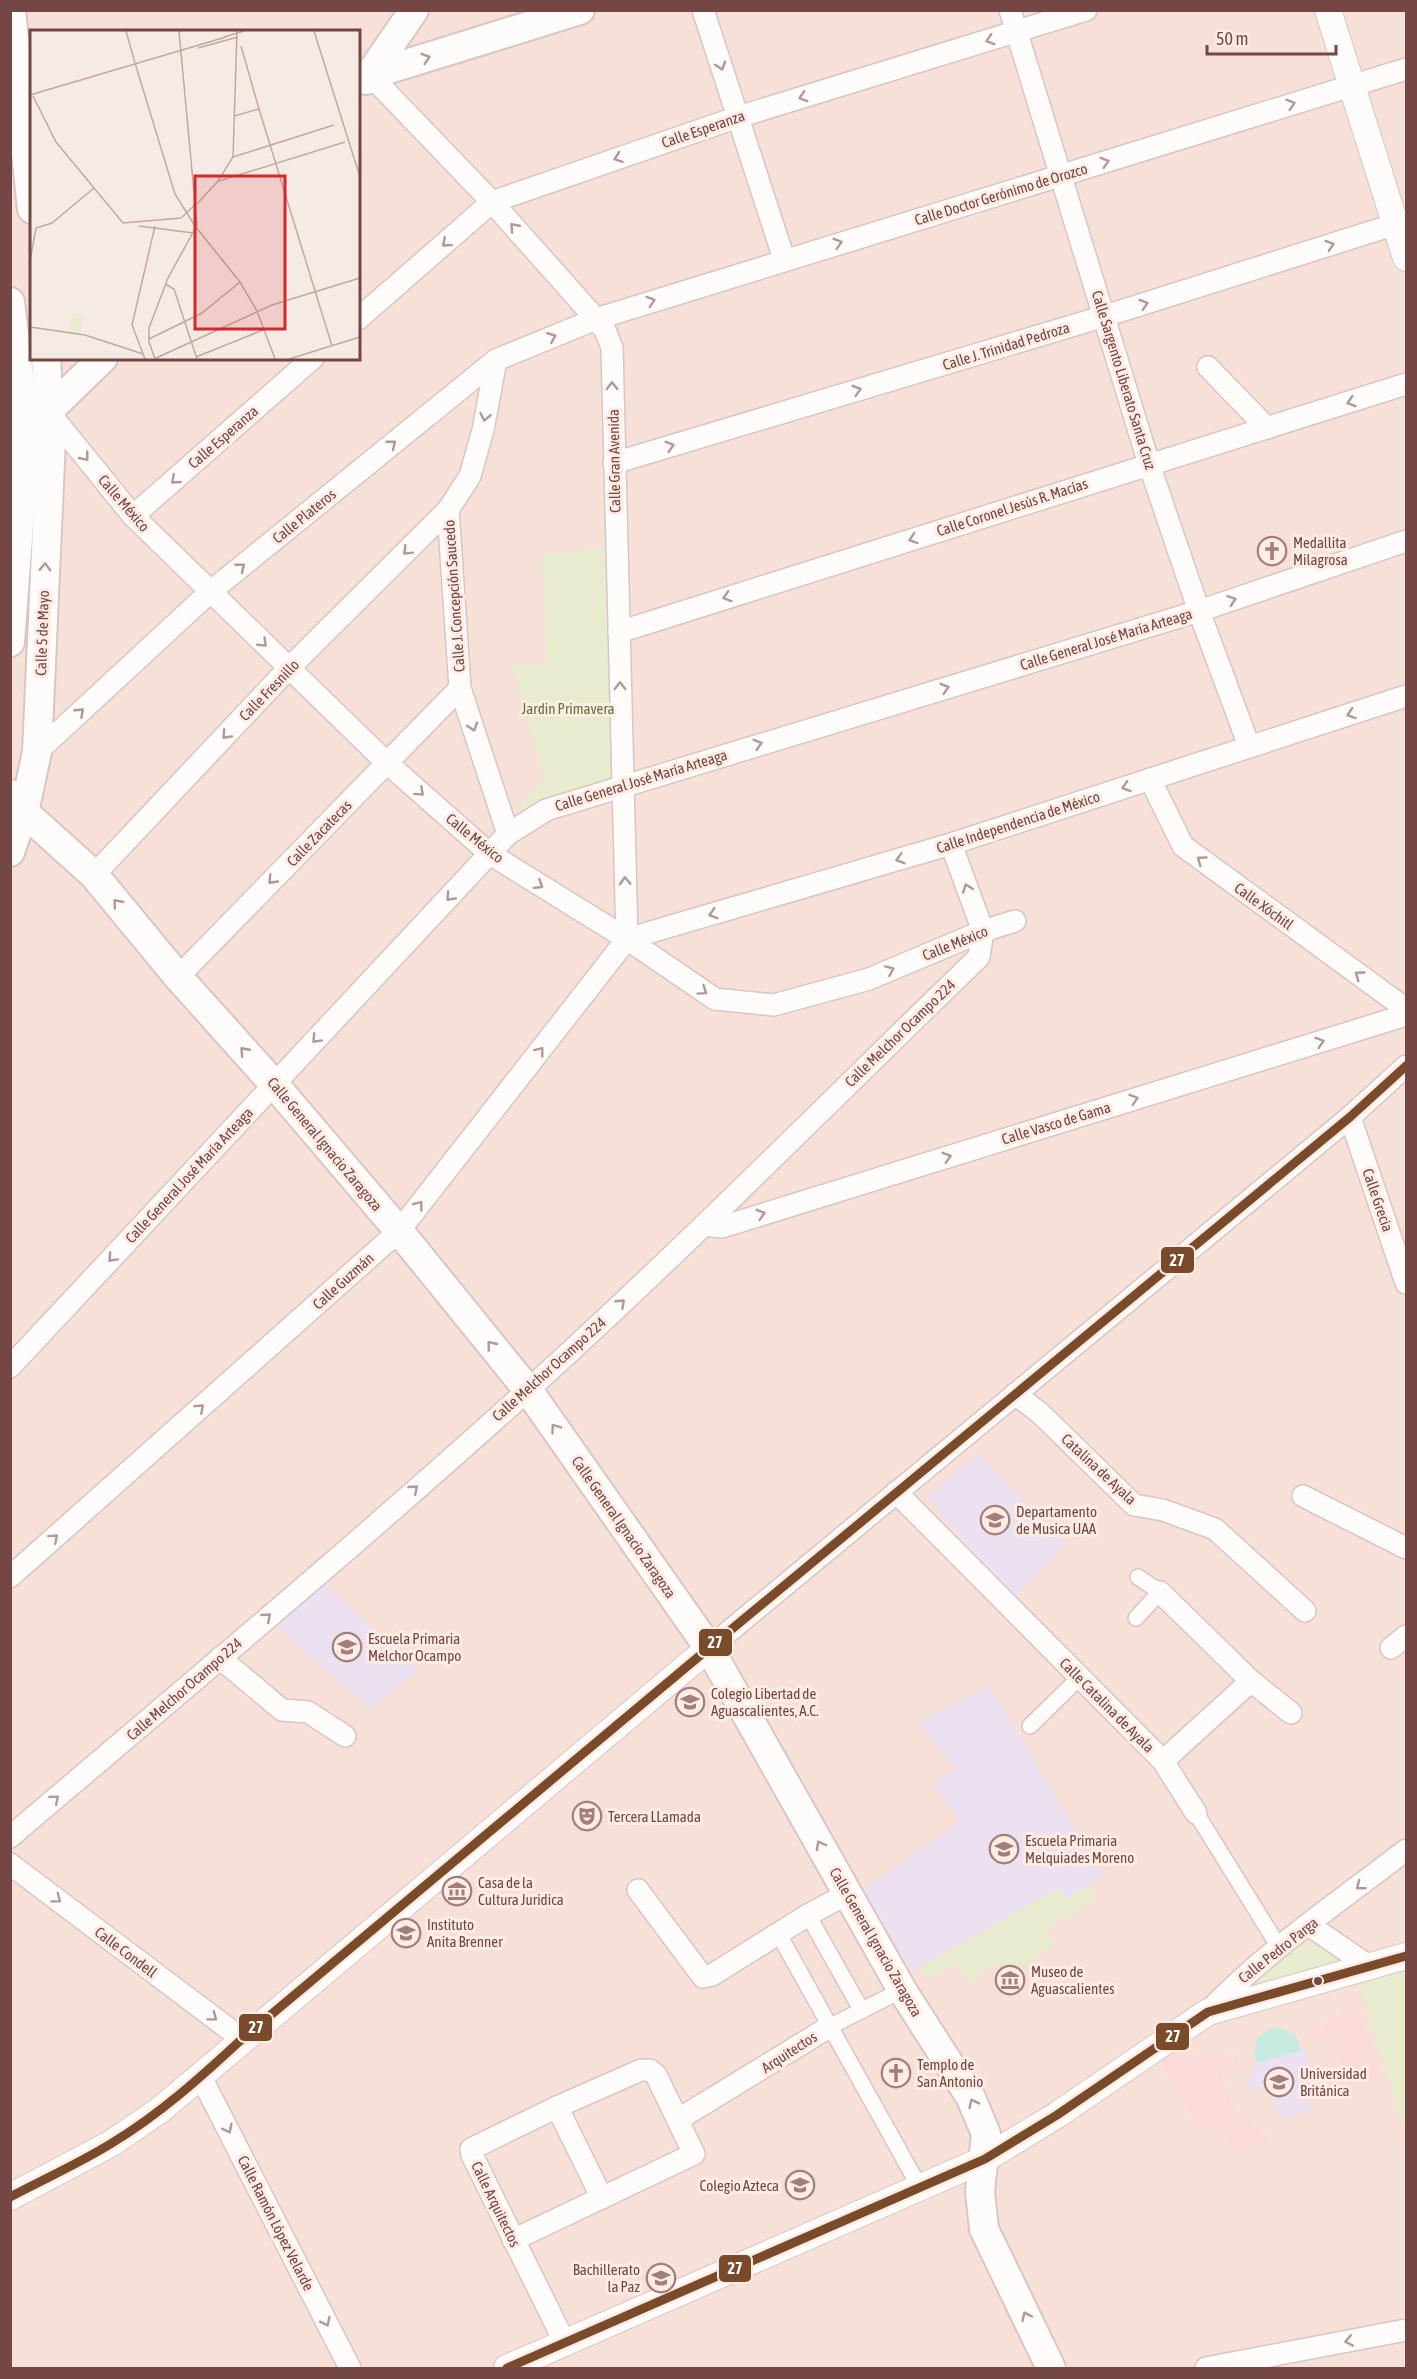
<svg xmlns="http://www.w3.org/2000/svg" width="1417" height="2379" font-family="'Asap Condensed',sans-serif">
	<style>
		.residential { fill: #f7e0d8; fill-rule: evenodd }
		.commercial { fill: #fbdbda }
		.education { fill: #ece1f0 }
		.green { fill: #e9ebce }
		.water { fill: #c6e9e0 }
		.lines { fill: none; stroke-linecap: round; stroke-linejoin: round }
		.pedestrian-casing { stroke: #d7c6c3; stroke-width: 18 }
		.minor-casing { stroke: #d7c6c3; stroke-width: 24 }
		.tertiary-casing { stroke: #d7c6c3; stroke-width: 28 }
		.secondary-casing { stroke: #d8c6c4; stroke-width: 32 }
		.pedestrian { stroke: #fefcfb; stroke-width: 15 }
		.minor { stroke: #fefcfb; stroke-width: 21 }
		.tertiary { stroke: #fefcfb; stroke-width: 26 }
		.secondary { stroke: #fefcfb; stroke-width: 28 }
		.bus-1-casing { stroke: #ffece4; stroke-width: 14 }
		.bus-1 { stroke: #7a4b2a; stroke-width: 9 }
		.oneway { stroke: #b29896 }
		.bus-dot { fill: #744644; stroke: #ffece4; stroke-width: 2 }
		.labels { text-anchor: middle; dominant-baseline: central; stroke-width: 6; stroke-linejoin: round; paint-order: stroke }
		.street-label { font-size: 15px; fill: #744644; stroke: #ffece4 }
		.poi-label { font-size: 15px; fill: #744644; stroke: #ffece4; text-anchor: start }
		.park-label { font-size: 15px; fill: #5e753a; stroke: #ffece4 }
		.inset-road { fill: none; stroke: #c2a8a5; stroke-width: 1.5 }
		.view { fill: #d62828; fill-opacity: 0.15; stroke: #d62828; stroke-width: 3 }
		.inset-edge { fill: none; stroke: #744644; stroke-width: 3 }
		.line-badge { stroke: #ffece4; stroke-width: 2 }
		.badge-label { font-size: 16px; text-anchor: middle; font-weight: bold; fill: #fff }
	</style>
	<rect width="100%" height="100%" fill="#f6eae5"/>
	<path class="residential" d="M11 11H1406V2368H11ZM32 32H358V358H32Z"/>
	<g class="commercial">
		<polygon points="1358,2002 1380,2077 1350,2085 1334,2037 1315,2042 1311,2031 1323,2027 1322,2022 1332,2020 1332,2018 1341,2015 1341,2012 1350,2010 1349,2005"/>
		<polygon points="1177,2050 1182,2057 1191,2052 1195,2056 1203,2052 1206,2056 1224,2053 1226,2056 1235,2052 1241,2067 1221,2072 1237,2119 1249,2117 1252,2125 1258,2125 1261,2132 1267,2132 1270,2140 1232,2151 1225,2124 1201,2132 1159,2063"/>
	</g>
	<g class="education">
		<polygon points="979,1454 1066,1544 1011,1600 927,1496"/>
		<polygon points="323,1582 418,1669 371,1710 275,1625"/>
		<polygon points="989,1686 1104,1876 1065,1899 1057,1888 912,1972 863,1889 960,1822 933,1783 956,1769 917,1722"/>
		<polygon points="1305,2048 1313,2073 1308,2075 1314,2095 1308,2097 1312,2110 1281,2119 1271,2089 1262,2091 1260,2087 1250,2090 1246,2078 1255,2075 1252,2064"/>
	</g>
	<g class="green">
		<polygon points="607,547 614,768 611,779 526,812 517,808 544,778 512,666 547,662 541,555"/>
		<polygon points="1089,1885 1097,1899 1046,1929 1055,1946 1008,1974 1001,1963 968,1982 957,1963 928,1980 920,1968 1058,1888 1065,1899"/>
		<polygon points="1304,1940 1343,1960 1234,1991"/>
		<polygon points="1406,1969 1406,2137 1359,1983"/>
	</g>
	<polygon class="water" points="1279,2028 1295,2034 1301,2050 1257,2063 1254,2056 1257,2038 1270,2029"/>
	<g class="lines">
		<g class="pedestrian-casing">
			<g id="pedestrian">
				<polyline points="1136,1618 1160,1592 1138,1577"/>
				<polyline points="1030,1726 1079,1678"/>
				<polyline points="1196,1813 1279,1947"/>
				<polyline points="808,1915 862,2011"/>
				<polyline points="778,1933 919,2186"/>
				<polyline points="829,2027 902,1990"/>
			</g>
		</g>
		<g class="minor-casing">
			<g id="minor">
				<polyline points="703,10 784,259"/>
				<polyline points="1010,10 1149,464 1199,611 1249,746"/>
				<polyline points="370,75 492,202 596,319 605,330 612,348 627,939"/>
				<polyline points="358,319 492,202 738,117 1086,10"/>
				<polyline points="496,360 483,430 470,476 448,510 460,688 508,834"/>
				<polyline points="1208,367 1267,428"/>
				<polyline points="48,411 133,516 387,763 490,854 627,939 715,999 774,1005 869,979 983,931 1015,921"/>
				<polyline points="614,463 1105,316 1396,224"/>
				<polyline points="133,516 313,358"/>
				<polyline points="619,632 1406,384"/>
				<polyline points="37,752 210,592 496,360 596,319 1406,69"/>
				<polyline points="1150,779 1183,846 1406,1009"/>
				<polyline points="94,875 289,668 448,510"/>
				<polyline points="627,939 951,844 1406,696"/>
				<polyline points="178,977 460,688"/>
				<polyline points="1350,1117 1406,1283"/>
				<polyline points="704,1225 722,1227 1406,1015"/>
				<polyline points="10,1367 508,834 546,810 1199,611 1406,541"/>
				<polyline points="1015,1394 1041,1414 1134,1505 1163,1510 1215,1529 1305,1611"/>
				<polyline points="896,1492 1163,1761 1196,1813"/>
				<polyline points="1303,1496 1406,1548"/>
				<polyline points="10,1577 399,1231 627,939"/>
				<polyline points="1160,1592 1251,1681 1291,1713"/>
				<polyline points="709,1648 1350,1117 1406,1066"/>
				<polyline points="1391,1648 1406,1636"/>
				<polyline points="220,1658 282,1710 308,1712 345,1736"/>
				<polyline points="1163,1761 1251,1681"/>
				<path d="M10 1837C184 1689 359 1543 528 1390 683 1250 829 1102 979 957L983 931 951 844"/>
				<polyline points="10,1864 242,2039"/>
				<polyline points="638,1890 703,1977 712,1975 808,1915 847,1894"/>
				<polyline points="1309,1925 1370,1967"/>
				<path d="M1208 2012C1267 1950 1339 1902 1406 1850"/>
				<polyline points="201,2077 350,2368"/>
				<polyline points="557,2107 602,2198"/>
				<polyline points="679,2119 829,2027"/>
				<polyline points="513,2240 694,2154 656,2075 650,2070 641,2070 557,2107 471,2149 472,2155 565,2343"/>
				<polyline points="1206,2368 1406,2330"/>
			</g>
		</g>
		<g class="tertiary-casing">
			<g id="tertiary">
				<polyline points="1328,10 1406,258"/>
				<polyline points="10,2197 112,2143 160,2110 709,1648"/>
				<polyline points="507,2368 985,2159 1057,2115 1208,2012 1406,1956"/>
			</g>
		</g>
		<g class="secondary-casing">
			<g id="secondary">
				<polyline points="11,10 32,209"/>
				<polyline points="370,75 580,10"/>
				<polyline points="366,80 414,10"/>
				<polyline points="10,302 26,433 10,642"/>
				<polyline points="40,419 103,358"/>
				<polyline points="10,794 24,812 94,875 178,977 274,1084 399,1231 528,1390 709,1648 902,1990 971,2098 986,2134 980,2192 984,2229 1051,2368"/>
				<polyline points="10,852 24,812 37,752 51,440 46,358"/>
			</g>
		</g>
		<use href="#pedestrian" class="pedestrian"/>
		<use href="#minor" class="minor"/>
		<use href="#tertiary" class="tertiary"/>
		<use href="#secondary" class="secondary"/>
		<g class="bus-1-casing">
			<g id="bus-1">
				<path d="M10 2197C44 2179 80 2163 112 2143 160 2114 201 2077 242 2039L709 1648 1350 1117 1406 1066"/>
				<polyline points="507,2368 985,2159 1057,2115 1208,2012 1406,1956"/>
			</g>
		</g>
		<use href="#bus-1" class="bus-1"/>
	</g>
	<defs><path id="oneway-chevron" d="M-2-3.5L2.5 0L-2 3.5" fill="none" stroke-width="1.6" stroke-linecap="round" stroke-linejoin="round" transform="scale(1.5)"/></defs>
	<g class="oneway">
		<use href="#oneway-chevron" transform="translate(990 40) rotate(163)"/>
		<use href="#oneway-chevron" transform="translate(426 58) rotate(-17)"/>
		<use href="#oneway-chevron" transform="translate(721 66) rotate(72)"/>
		<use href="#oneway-chevron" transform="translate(803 97) rotate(163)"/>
		<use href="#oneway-chevron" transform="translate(1291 104) rotate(-17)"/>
		<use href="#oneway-chevron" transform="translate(618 158) rotate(161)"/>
		<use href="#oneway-chevron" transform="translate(1105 162) rotate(-17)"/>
		<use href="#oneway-chevron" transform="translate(514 227) rotate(-132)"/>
		<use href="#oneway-chevron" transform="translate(446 243) rotate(139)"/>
		<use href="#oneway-chevron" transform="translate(838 243) rotate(-17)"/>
		<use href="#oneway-chevron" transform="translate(1330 245) rotate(-18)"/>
		<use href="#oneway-chevron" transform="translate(651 301) rotate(-18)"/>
		<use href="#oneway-chevron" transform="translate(1144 304) rotate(-18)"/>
		<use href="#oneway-chevron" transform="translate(552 337) rotate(-22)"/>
		<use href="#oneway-chevron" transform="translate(612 386) rotate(-91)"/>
		<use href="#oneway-chevron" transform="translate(857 390) rotate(-17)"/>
		<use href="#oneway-chevron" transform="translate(1351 402) rotate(163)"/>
		<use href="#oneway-chevron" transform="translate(485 417) rotate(101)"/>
		<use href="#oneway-chevron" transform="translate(392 444) rotate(-39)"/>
		<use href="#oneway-chevron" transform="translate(670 446) rotate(-17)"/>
		<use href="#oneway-chevron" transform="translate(85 457) rotate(51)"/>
		<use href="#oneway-chevron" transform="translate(175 480) rotate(139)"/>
		<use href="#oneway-chevron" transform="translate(913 539) rotate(162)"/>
		<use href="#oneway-chevron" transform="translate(407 551) rotate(135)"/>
		<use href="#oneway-chevron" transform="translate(45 567) rotate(-88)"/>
		<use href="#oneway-chevron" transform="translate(241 567) rotate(-39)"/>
		<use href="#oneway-chevron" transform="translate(727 597) rotate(162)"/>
		<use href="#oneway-chevron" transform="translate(1232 600) rotate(-19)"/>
		<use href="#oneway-chevron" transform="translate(263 643) rotate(44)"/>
		<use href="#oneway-chevron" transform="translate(620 686) rotate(-91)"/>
		<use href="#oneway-chevron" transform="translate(945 688) rotate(-17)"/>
		<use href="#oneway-chevron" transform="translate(80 712) rotate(-43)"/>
		<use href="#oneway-chevron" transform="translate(1351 714) rotate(162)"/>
		<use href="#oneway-chevron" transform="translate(473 727) rotate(72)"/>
		<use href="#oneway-chevron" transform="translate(226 735) rotate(133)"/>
		<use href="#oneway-chevron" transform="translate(758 744) rotate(-17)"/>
		<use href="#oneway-chevron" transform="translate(1126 787) rotate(162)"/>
		<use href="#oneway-chevron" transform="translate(420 792) rotate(42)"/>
		<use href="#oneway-chevron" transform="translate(900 859) rotate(164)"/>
		<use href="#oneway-chevron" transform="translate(1201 860) rotate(-144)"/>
		<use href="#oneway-chevron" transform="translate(272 880) rotate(134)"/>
		<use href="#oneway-chevron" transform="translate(625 881) rotate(-92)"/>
		<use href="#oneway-chevron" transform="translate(539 885) rotate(32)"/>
		<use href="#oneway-chevron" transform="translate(967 888) rotate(-110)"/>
		<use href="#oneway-chevron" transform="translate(450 897) rotate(133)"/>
		<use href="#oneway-chevron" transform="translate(117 903) rotate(-129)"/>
		<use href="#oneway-chevron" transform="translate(713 914) rotate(164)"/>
		<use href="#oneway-chevron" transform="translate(890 970) rotate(-23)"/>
		<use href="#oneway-chevron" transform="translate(1359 975) rotate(-144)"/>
		<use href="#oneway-chevron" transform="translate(703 991) rotate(34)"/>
		<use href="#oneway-chevron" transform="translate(316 1039) rotate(133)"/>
		<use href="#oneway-chevron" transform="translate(1320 1042) rotate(-17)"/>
		<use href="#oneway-chevron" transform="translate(244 1051) rotate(-132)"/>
		<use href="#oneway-chevron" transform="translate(540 1051) rotate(-52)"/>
		<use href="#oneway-chevron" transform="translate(1134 1099) rotate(-17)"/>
		<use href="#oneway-chevron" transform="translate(947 1157) rotate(-17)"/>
		<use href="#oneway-chevron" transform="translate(419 1205) rotate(-52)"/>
		<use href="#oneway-chevron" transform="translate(761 1214) rotate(-17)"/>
		<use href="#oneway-chevron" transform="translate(112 1258) rotate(133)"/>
		<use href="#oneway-chevron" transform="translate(621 1303) rotate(-43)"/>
		<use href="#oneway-chevron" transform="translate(491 1345) rotate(-129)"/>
		<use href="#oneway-chevron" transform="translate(200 1408) rotate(-42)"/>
		<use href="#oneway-chevron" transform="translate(555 1428) rotate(-125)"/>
		<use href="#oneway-chevron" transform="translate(414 1489) rotate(-41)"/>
		<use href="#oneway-chevron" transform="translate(54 1538) rotate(-42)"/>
		<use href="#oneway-chevron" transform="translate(267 1617) rotate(-41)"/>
		<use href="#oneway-chevron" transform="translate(55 1799) rotate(-40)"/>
		<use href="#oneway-chevron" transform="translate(820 1845) rotate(-119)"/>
		<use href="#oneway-chevron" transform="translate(1360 1886) rotate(142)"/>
		<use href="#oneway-chevron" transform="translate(57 1899) rotate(37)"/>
		<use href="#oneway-chevron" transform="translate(213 2017) rotate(37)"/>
		<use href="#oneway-chevron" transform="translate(973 2103) rotate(-116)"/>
		<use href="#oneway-chevron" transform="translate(228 2129) rotate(63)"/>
		<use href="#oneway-chevron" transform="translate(1026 2316) rotate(-115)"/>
		<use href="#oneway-chevron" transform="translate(326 2322) rotate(63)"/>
		<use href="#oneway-chevron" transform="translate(1349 2341) rotate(169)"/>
	</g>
	<defs>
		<g id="church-ring" transform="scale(1.5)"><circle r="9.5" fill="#ffece4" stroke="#a27f7c" stroke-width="1.5"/><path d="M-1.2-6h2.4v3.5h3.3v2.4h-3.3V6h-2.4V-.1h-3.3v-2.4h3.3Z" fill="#a27f7c"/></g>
		<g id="university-ring" transform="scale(1.5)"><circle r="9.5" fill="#ffece4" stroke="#a27f7c" stroke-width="1.5"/><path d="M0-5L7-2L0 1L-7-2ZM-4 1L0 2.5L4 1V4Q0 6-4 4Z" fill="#a27f7c"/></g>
		<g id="school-ring" transform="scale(1.5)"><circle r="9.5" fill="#ffece4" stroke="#a27f7c" stroke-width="1.5"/><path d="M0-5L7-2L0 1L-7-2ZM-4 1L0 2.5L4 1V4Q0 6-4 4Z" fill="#a27f7c"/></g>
		<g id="theatre-ring" transform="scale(1.5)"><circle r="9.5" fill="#ffece4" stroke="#a27f7c" stroke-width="1.5"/><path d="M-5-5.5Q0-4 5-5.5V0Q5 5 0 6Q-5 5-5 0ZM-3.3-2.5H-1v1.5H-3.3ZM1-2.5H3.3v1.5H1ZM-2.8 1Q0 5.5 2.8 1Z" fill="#a27f7c"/></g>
		<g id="museum-ring" transform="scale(1.5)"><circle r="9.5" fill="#ffece4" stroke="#a27f7c" stroke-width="1.5"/><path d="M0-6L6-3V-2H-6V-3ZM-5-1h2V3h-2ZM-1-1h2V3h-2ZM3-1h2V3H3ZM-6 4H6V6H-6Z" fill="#a27f7c"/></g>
	</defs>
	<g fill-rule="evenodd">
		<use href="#church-ring" x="1272" y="551"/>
		<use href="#university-ring" x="995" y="1520"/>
		<use href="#school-ring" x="347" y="1647"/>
		<use href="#school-ring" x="690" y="1702"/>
		<use href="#theatre-ring" x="587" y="1816"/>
		<use href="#school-ring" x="1004" y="1849"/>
		<use href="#museum-ring" x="457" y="1891"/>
		<use href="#university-ring" x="406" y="1933"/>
		<use href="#museum-ring" x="1010" y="1980"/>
		<use href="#church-ring" x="896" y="2073"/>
		<use href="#university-ring" x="1279" y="2082"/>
		<use href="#school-ring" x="800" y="2185"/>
		<use href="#university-ring" x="661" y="2278"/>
	</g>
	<circle class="bus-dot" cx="1318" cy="1981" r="5"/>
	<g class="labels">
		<g class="street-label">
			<text transform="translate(703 129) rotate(-19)">Calle Esperanza</text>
			<text transform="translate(1001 194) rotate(-17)">Calle Doctor Gerónimo de Orozco</text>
			<text transform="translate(1006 346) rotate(-17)">Calle J. Trinidad Pedroza</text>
			<text transform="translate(1124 380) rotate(73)">Calle Sargento Liberato Santa Cruz</text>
			<text transform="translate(223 437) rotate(-41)">Calle Esperanza</text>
			<text transform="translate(614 461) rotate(-91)">Calle Gran Avenida</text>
			<text transform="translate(124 503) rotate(49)">Calle México</text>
			<text transform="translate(1012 507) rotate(-18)">Calle Coronel Jesús R. Macías</text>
			<text transform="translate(304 516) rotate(-39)">Calle Plateros</text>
			<text transform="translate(454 596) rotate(-94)">Calle J. Concepción Saucedo</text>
			<text transform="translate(42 633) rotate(-88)">Calle 5 de Mayo</text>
			<text transform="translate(1106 639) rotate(-17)">Calle General José María Arteaga</text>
			<text transform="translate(269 690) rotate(-46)">Calle Fresnillo</text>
			<text transform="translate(641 780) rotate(-17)">Calle General José María Arteaga</text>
			<text transform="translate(1018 822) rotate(-18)">Calle Independencia de México</text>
			<text transform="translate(319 833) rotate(-46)">Calle Zacatecas</text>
			<text transform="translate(475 838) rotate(39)">Calle México</text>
			<text transform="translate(1264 906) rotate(36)">Calle Xóchitl</text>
			<text transform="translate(955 943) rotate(-22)">Calle México</text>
			<text transform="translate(900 1033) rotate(-44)">Calle Melchor Ocampo 224</text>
			<text transform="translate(1056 1123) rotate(-17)">Calle Vasco de Gama</text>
			<text transform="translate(325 1144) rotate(50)">Calle General Ignacio Zaragoza</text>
			<text transform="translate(189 1175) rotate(-47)">Calle General José María Arteaga</text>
			<text transform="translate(1378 1200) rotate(71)">Calle Grecia</text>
			<text transform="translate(343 1281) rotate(-42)">Calle Guzmán</text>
			<text transform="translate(549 1369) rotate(-42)">Calle Melchor Ocampo 224</text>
			<text transform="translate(1099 1469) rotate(43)">Catalina de Ayala</text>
			<text transform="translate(624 1527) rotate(55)">Calle General Ignacio Zaragoza</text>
			<text transform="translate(184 1689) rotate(-41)">Calle Melchor Ocampo 224</text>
			<text transform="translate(1107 1705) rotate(45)">Calle Catalina de Ayala</text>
			<text transform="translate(876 1942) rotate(60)">Calle General Ignacio Zaragoza</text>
			<text transform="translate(1278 1950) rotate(-38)">Calle Pedro Parga</text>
			<text transform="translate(126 1952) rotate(37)">Calle Condell</text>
			<text transform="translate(789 2052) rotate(-33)">Arquitectos</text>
			<text transform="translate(496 2204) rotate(64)">Calle Arquitectos</text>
			<text transform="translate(276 2223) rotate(63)">Calle Ramón López Velarde</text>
		</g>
		<g class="poi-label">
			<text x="1293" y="542">Medallita<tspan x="1293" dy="17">Milagrosa</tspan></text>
			<text x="1016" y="1511">Departamento<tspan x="1016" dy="17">de Musica UAA</tspan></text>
			<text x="368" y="1638">Escuela Primaria<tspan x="368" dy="17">Melchor Ocampo</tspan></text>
			<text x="711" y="1693">Colegio Libertad de<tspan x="711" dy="17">Aguascalientes, A.C.</tspan></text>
			<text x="608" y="1816">Tercera LLamada</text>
			<text x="1025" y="1840">Escuela Primaria<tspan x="1025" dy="17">Melquiades Moreno</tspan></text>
			<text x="478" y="1882">Casa de la<tspan x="478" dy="17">Cultura Juridica</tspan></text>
			<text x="427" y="1924">Instituto<tspan x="427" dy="17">Anita Brenner</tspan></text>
			<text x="1031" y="1971">Museo de<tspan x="1031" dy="17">Aguascalientes</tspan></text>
			<text x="917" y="2064">Templo de<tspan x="917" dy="17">San Antonio</tspan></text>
			<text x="1300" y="2073">Universidad<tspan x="1300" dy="17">Británica</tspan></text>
			<text x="779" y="2185" text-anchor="end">Colegio Azteca</text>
			<text x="640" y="2269" text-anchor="end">Bachillerato<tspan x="640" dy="17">la Paz</tspan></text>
		</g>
		<g class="park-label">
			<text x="568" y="708">Jardin Primavera</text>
		</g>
	</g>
	<g transform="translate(30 30)">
		<rect width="330" height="330" fill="#f6eae5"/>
		<path d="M43 283 55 286 49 302 39 301Z" fill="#e9ebce"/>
		<path class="inset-road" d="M96 1 105 33M284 1 330 147M194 7 214 1M168 18 208 7M105 33 145 164 165 196 210 252 227 281 245 329M0 65 196 7M3 66 26 112 93 193 151 188 166 174M229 79 302 316M204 86 229 79 211 16M203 127 304 95M189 151 315 112M167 174 188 151 203 127 207 1M109 196 163 203M0 231 6 198 22 193 64 158M135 254 144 259 167 329M0 297 55 305 113 324M119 309 172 283 210 252M166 327 233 300M115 329 102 295 125 196M124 329 242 275 330 248M125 329 119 312V298L138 248 167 195 149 1M259 329 330 307"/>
		<path class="view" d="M165 146H255V299H165Z"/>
		<rect width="330" height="330" class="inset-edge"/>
	</g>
	<g class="line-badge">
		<rect x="1160" y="1246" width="35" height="28" rx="6" fill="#7a4b2a"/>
		<rect x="698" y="1628" width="35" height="29" rx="6" fill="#7a4b2a"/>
		<rect x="238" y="2013" width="35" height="29" rx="6" fill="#7a4b2a"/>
		<rect x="1155" y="2022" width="35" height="29" rx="6" fill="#7a4b2a"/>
		<rect x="718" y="2254" width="34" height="29" rx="6" fill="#7a4b2a"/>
	</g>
	<g class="badge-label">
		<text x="1177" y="1266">27</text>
		<text x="715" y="1648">27</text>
		<text x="256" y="2033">27</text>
		<text x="1173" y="2042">27</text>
		<text x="735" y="2274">27</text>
	</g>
	<rect width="1417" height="2379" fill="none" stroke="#744644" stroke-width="24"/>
	<path d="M1207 45v9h129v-9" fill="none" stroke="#744644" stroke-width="3"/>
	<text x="1216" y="45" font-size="18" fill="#744644" stroke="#ffece4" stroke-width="4.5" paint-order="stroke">50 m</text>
</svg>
